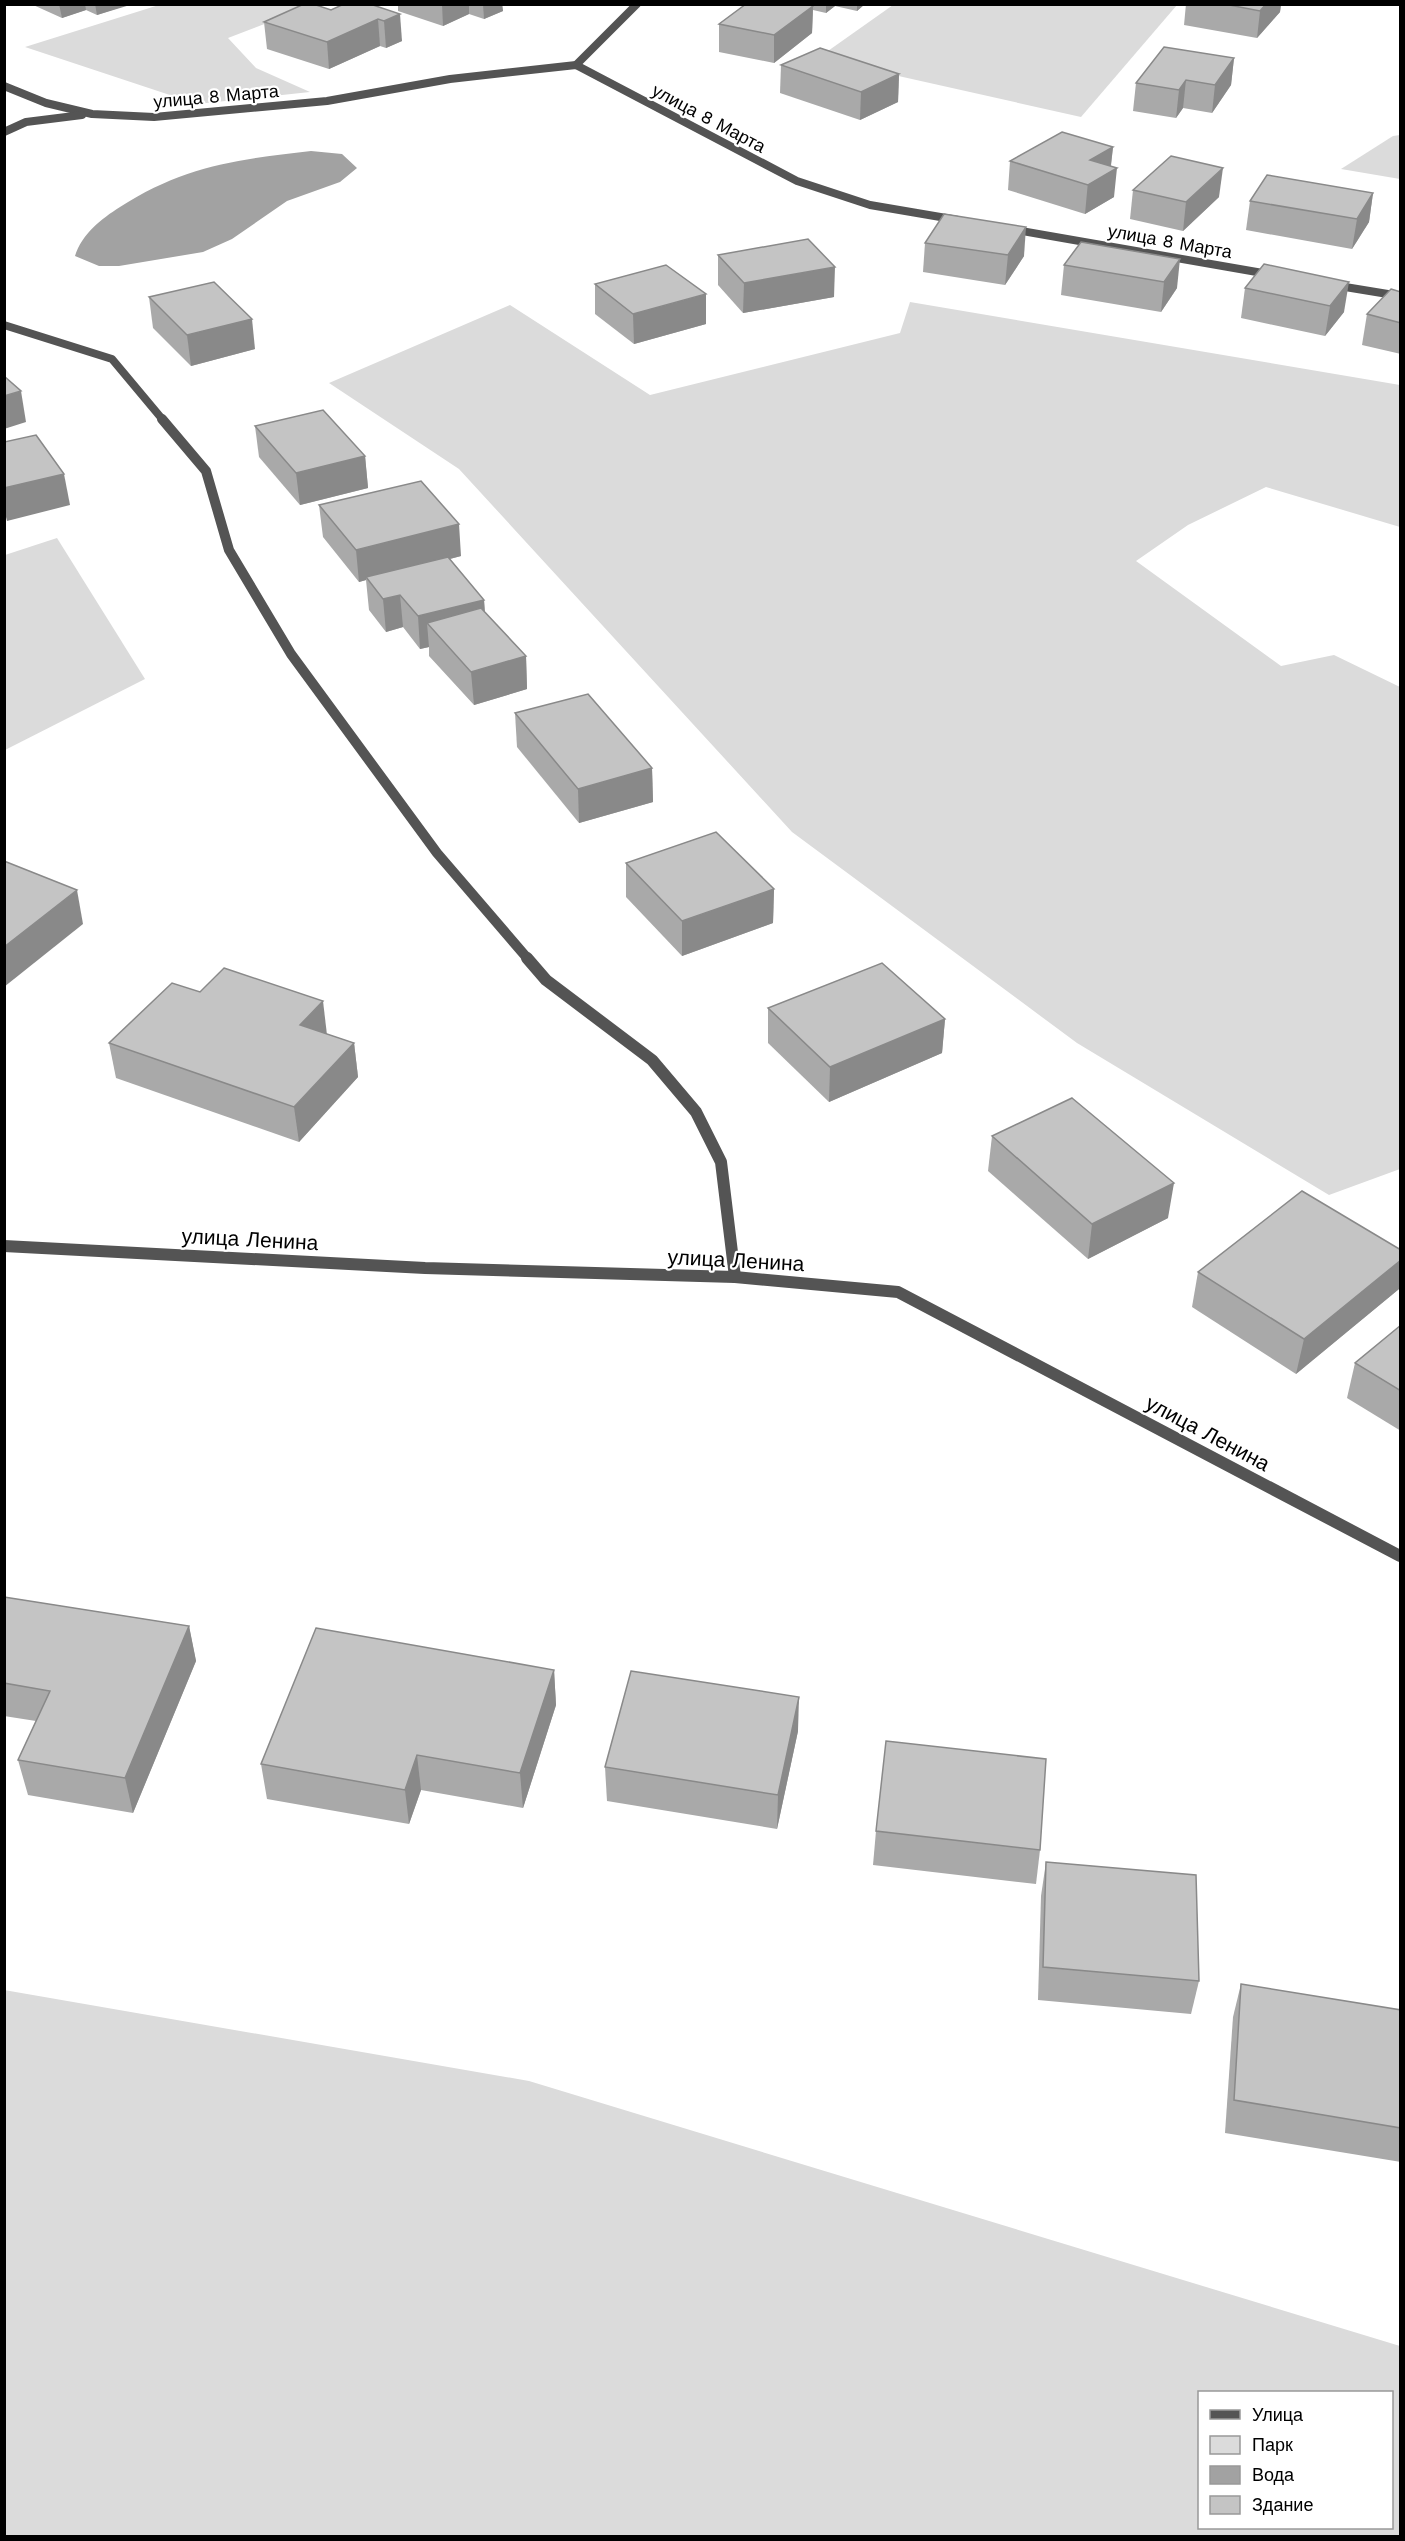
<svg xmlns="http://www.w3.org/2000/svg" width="1405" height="2541" font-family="'Work Sans',sans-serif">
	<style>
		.green { fill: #dbdbdb; fill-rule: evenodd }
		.water { fill: #a2a2a2 }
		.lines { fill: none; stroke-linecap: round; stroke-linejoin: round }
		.minor-far2 { stroke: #545454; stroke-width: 8 }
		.minor-far1 { stroke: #545454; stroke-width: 10 }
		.minor { stroke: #545454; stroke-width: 12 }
		.wall { fill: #a9a9a9 }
		.shaded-wall { fill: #898989 }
		.building { fill: #c4c4c4; stroke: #898989; stroke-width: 1.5 }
		.labels { text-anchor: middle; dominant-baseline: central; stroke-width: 4.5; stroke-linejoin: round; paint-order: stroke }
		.far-street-label { font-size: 18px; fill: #000; stroke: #fff }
		.street-label { font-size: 21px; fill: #000; stroke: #fff }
	</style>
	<rect width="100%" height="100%" fill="#fff"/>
	<g class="green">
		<polygon points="159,5 314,5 228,38 256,68 310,92 197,104 25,47"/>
		<polygon points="893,5 1177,5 1081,117 818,58"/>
		<polygon points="1400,135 1400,179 1341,169 1393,136"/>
		<polygon points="910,302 1400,385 1400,527 1266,487 1188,525 1136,561 1281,666 1334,655 1400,687 1400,1169 1329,1195 1077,1043 792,832 459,469 329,383 510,305 650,395 900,333"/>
		<polygon points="57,538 145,679 5,750 5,555"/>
		<path d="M4 1990 529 2081 1400 2346V2536H5ZM1392 2392V2528H1200V2392Z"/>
	</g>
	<path class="water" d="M311 151 342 154 357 168 340 182 287 201 232 239 203 252 119 266H99L75 256C82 234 101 219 120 207 183 166 239 159 311 151Z"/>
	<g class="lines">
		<g class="minor-far2">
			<polyline points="576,65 637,4"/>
			<polyline points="4,86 46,103 92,114 154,117 327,101 450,79 576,65 797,181 870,205 958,220"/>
			<polyline points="4,132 26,122 82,115"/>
			<polyline points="1010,229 1274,275"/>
			<polyline points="1333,285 1400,296"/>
			<polyline points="4,325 112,359 163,420"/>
		</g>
		<polyline class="minor-far1" points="162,419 206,471 229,550 291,654 437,853 528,959"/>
		<g class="minor">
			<polyline points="527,958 546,980 652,1060 696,1112 721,1162 735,1277"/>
			<polyline points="4,1246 425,1268 735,1277 898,1292 1400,1556"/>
		</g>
	</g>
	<g class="wall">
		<polygon points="31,4 130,4 97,15 86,10 62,18"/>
		<polygon points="370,4 402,41 386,48 380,46 329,69 267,49 264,22"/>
		<polygon points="398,4 502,4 503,11 484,19 469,14 443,26 398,11"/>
		<polygon points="746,4 865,4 857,11 835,6 826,13 813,10 812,33 774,63 719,52 719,24"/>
		<polygon points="1186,4 1281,4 1280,12 1257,38 1184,25"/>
		<polygon points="1234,58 1231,85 1212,113 1183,108 1176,118 1133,111 1136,83"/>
		<polygon points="781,65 899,74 898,102 860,120 780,93"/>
		<polygon points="1113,147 1111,166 1114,197 1085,214 1008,190 1010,161"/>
		<polygon points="1133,190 1219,197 1183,231 1130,219"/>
		<polygon points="1373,193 1369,222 1352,249 1246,230 1250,201"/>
		<polygon points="1081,242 1177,288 1161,312 1061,295 1064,265"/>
		<polygon points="925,243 1024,256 1005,285 923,272"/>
		<polygon points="718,255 834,297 743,313 718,285"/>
		<polygon points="1264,264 1344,312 1325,336 1241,318 1245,288"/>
		<polygon points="595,284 706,324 634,344 595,314"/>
		<polygon points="1401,292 1401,354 1362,345 1367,314"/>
		<polygon points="149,297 255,349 191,366 153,328"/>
		<polygon points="255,426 365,456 368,488 300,505 259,457"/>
		<polygon points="319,505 461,556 450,559 484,600 485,613 526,656 527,689 474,705 429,656 429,647 420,649 403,627 386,632 369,610 366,580 359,582 323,537"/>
		<polygon points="515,713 652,768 653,802 579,823 517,747"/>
		<polygon points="626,863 774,889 773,923 682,956 626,897"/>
		<polygon points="768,1008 945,1019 942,1053 829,1102 768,1043"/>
		<polygon points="327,1034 354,1043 358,1077 299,1142 116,1078 109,1043"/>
		<polygon points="992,1136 1168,1218 1088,1259 988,1171"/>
		<polygon points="1401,1250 1401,1282 1399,1289 1296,1374 1192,1307 1198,1272"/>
		<polygon points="1401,1325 1401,1431 1347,1398 1355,1363"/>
		<polygon points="4,1597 189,1626 196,1661 133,1813 28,1795 18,1760 36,1721 4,1716"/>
		<polygon points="554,1670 556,1705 523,1808 421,1790 409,1824 267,1799 261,1764"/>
		<polygon points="798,1731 777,1829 607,1801 605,1767"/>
		<polygon points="876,1831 1040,1850 1036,1884 873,1865"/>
		<polygon points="1046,1862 1199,1981 1191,2014 1038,2000 1041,1896"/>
		<polygon points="1241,1984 1401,2010 1401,2162 1225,2133 1233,2017"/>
	</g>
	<g class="shaded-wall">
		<polygon points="59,4 85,4 86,10 62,18"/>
		<polygon points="95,4 130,4 130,5 97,15"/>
		<polygon points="442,4 469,4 469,14 443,26"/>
		<polygon points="483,4 502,4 503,11 484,19"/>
		<polygon points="826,4 835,4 835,6 826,13"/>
		<polygon points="857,4 865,4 857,11"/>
		<polygon points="1266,4 1281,4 1280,12 1257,38 1260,11"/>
		<polygon points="813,6 812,33 774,63 774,35"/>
		<polygon points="400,14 402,41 386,48 384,21"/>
		<polygon points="378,19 380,46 329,69 327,42"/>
		<polygon points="1234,58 1231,85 1212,113 1215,85"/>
		<polygon points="899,74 898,102 860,120 861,92"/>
		<polygon points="1186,80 1183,108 1176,118 1179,90"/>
		<polygon points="1113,147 1110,172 1117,168 1114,197 1085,214 1090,160"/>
		<polygon points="1223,168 1219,197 1183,231 1186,202"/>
		<polygon points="1373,193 1369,222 1352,249 1357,219"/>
		<polygon points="1026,227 1024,256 1005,285 1008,255"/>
		<polygon points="1180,259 1177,288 1161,312 1164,282"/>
		<polygon points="835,267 834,297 743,313 744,283"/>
		<polygon points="1349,282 1344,312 1325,336 1330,306"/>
		<polygon points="706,294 706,324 634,344 633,314"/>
		<polygon points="252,319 255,349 191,366 187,335"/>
		<polygon points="21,391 26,422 4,429 4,396"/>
		<polygon points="365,456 368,488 300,505 296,473"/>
		<polygon points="64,474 70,505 7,521 4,509 4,488"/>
		<polygon points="459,524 461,556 368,580 366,577 366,580 359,582 356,550"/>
		<polygon points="400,595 403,627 386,632 383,599"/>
		<polygon points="484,600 486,632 427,623 429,647 420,649 418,616"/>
		<polygon points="526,656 527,689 474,705 471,672"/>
		<polygon points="652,768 653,802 579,823 578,789"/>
		<polygon points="774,889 773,923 682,956 682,921"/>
		<polygon points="77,890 83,924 4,987 4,947"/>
		<polygon points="323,1001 327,1035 300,1025"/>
		<polygon points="945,1019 942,1053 829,1102 830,1067"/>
		<polygon points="354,1043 358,1077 299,1142 294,1107"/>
		<polygon points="1174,1183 1168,1218 1088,1259 1092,1224"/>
		<polygon points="1401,1260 1401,1282 1399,1289 1296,1374 1304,1339"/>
		<polygon points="189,1626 196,1661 133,1813 125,1778"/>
		<polygon points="554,1670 556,1705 523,1808 520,1773"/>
		<polygon points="799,1697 798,1731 777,1829 778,1795"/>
		<polygon points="417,1755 421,1790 409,1824 405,1790"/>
	</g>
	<g class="building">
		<polygon points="304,4 313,4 331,10 344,4 370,4 400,14 384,21 378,19 327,42 264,22"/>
		<polygon points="746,4 807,4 813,6 774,35 719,24"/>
		<polygon points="1224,4 1266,4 1260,11"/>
		<polygon points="1164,47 1234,58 1215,85 1186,80 1179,90 1136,83"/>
		<polygon points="820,48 899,74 861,92 781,65"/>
		<polygon points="1062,132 1113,147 1090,160 1117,168 1088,185 1010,161"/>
		<polygon points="1171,156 1223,168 1186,202 1133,190"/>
		<polygon points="1267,175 1373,193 1357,219 1250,201"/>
		<polygon points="944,214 1026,227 1008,255 925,243"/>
		<polygon points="808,239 835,267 744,283 718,255"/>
		<polygon points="1081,242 1180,259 1164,282 1064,265"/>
		<polygon points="1264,264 1349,282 1330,306 1245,288"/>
		<polygon points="666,265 706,294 633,314 595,284"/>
		<polygon points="214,282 252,319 187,335 149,297"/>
		<polygon points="1391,289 1401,292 1401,323 1367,314"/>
		<polygon points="4,376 21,391 4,396"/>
		<polygon points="323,410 365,456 296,473 255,426"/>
		<polygon points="36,435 64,474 4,488 4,442"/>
		<polygon points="421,481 459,524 356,550 319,505"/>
		<polygon points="448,557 484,600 418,616 400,595 383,599 366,577"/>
		<polygon points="481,608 526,656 471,672 427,623"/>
		<polygon points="588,694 652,768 578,789 515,713"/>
		<polygon points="716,832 774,889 682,921 626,863"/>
		<polygon points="4,861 77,890 4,947"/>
		<polygon points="882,963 945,1019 830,1067 768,1008"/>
		<polygon points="224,968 323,1001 300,1025 354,1043 294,1107 109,1043 172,983 200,992"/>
		<polygon points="1072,1098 1174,1183 1092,1224 992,1136"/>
		<polygon points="1302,1191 1401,1250 1401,1260 1304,1339 1198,1272"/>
		<polygon points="1401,1325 1401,1391 1355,1363"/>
		<polygon points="4,1597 189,1626 125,1778 18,1760 50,1691 4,1683"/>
		<polygon points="316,1628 554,1670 520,1773 417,1755 405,1790 261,1764"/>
		<polygon points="631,1671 799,1697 778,1795 605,1767"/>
		<polygon points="886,1741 1046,1759 1040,1850 876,1831"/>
		<polygon points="1046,1862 1196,1875 1199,1981 1043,1967"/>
		<polygon points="1241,1984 1401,2010 1401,2128 1234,2100"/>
	</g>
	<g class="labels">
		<g class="far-street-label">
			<text transform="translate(216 96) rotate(-5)">улица 8 Марта</text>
			<text transform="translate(709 118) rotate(28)">улица 8 Марта</text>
			<text transform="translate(1170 241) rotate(10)">улица 8 Марта</text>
		</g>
		<g class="street-label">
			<text transform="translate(250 1239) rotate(3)">улица Ленина</text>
			<text transform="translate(736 1260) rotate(3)">улица Ленина</text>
			<text transform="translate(1208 1433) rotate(28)">улица Ленина</text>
		</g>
	</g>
	<rect width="1405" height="2541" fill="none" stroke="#000000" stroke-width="12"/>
	<rect x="1198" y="2391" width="195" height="138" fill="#ffffff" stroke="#999999" stroke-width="1.5"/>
	<rect x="1210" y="2410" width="30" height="9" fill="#545454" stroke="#999999" stroke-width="1.5"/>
	<text x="1252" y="2421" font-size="18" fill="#000000">Улица</text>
	<rect x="1210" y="2436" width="30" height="18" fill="#dbdbdb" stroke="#999999" stroke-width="1.5"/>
	<text x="1252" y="2451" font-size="18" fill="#000000">Парк</text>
	<rect x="1210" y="2466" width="30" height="18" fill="#a2a2a2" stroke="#999999" stroke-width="1.5"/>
	<text x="1252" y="2481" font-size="18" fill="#000000">Вода</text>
	<rect x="1210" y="2496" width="30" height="18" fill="#c4c4c4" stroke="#999999" stroke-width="1.5"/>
	<text x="1252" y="2511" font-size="18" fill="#000000">Здание</text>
</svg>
